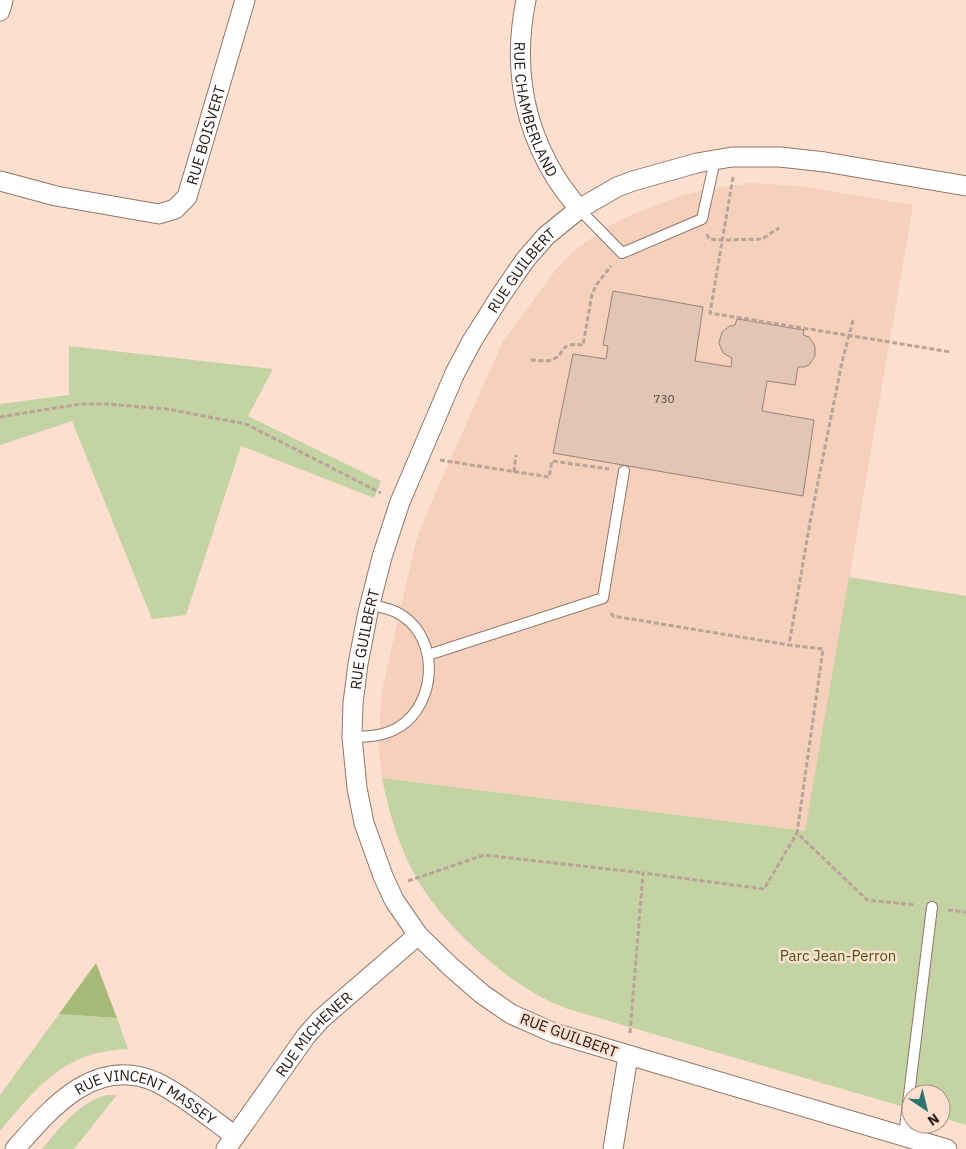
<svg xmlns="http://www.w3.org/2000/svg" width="966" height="1149" font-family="'IBM Plex Sans',sans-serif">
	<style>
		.built { fill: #f4d0bd }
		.green { fill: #c3d3a3 }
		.forest { fill: #a6ba78 }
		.building { fill: #e1c5b5; stroke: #9d8375 }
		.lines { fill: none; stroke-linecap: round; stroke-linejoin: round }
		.lane-casing { stroke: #907668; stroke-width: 12 }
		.street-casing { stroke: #907668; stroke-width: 21 }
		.path { stroke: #bba497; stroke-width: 3; stroke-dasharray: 5 2.5; stroke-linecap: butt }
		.lane { stroke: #fff; stroke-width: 10 }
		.street { stroke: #fff; stroke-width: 19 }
		.labels { text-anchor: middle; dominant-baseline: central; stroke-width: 5; stroke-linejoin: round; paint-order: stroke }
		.number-label { font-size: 12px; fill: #584941 }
		.street-label { font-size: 15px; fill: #2a201a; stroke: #fcdfcf }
		.park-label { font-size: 15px; fill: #47580f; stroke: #fcdfcf }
	</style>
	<rect width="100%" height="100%" fill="#fcdfcf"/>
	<polygon class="built" points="751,183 799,186 913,205 806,831 382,778 379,750 381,696 414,549 421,526 503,341 557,268 576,249 611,225 638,212 683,195 703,190"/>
	<g class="green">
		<polygon points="69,346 273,369 248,416 381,481 374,498 241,446 186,615 152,619 72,421 0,445 0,404 69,395"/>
		<path d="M849 577 966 596V1125L941 1117V1094H911V1109L568 1009C537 998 512 980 487 959 425 906 398 859 382 778L805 831Z"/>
		<path d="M59 1014 117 1018 128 1049C64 1051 38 1086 0 1131V1095Z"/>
		<path d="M107 1095H117L74 1149H42C60 1128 78 1102 107 1095Z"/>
	</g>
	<polygon class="forest" points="96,963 117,1018 59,1014"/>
	<polygon class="building" points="613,291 703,307 695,361 731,367 732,358 723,353 719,343 722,332 730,326 735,325 737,319 804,330 803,335 809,337 815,346 815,356 809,365 804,367 798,367 795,385 767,381 762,411 814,420 803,496 553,453 573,354 606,359 608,346 603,345"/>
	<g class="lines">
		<g class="lane-casing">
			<g id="lane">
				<polyline points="579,209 622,253 702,219 715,160"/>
				<polyline points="428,655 603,598 624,471"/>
				<path d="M352 737C372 737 391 735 406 722 439 693 437 632 396 612 388 608 379 607 370 604"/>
				<polyline points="904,1136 932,907"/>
			</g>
		</g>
		<g class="street-casing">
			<g id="street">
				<path id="s1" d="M526 0C513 64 522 123 556 178 563 189 571 199 579 209"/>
				<polyline points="0,11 3,0"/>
				<path id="s2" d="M0 181 56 196 159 214 175 209 187 197 245 0"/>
				<path id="s3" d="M15 1149C51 1108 95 1055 156 1082 181 1094 212 1119 235 1136"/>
				<path id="s4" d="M226 1149 306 1036 321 1019 418 935"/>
				<polyline points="613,1149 628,1056"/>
				<path id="s5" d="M947 1149 554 1033 511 1014 482 994 451 967 418 935 394 900 383 876 364 823 357 788 352 737 353 703 358 664 368 612 382 557 400 502 455 373 472 341 499 298 525 260 546 236 579 209 617 187 633 181 697 163 732 157H780L825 162 966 186"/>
			</g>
		</g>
		<g class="path">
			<polyline points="733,177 710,313 951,352"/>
			<polyline points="707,234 709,239 722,240 762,239 779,228"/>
			<polyline points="853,320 842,362 810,522 789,645 823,649 797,833 867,900 915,905"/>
			<path d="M531 360C537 360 546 362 552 360 567 354 557 342 583 345L592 294 597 284 611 266"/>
			<polyline points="0,417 80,404 106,404 167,409 246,424 381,493"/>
			<polyline points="440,460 549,477 552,461 609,469"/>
			<polyline points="514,472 516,455"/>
			<polyline points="611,613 613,616 789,645"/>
			<polyline points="408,881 484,855 643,873"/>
			<polyline points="948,910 966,912"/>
			<polyline points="630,1033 643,873 764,889 797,833"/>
		</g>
		<use href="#lane" class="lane"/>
		<use href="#street" class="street"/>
	</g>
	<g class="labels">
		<g class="number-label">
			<text x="664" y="398">730</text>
		</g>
		<g class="street-label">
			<text stroke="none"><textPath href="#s1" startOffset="112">RUE CHAMBERLAND</textPath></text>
			<text stroke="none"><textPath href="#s2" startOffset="261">RUE BOISVERT</textPath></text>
			<text stroke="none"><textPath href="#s5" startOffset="1295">RUE GUILBERT</textPath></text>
			<text stroke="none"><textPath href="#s5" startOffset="890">RUE GUILBERT</textPath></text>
			<text stroke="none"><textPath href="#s4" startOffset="145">RUE MICHENER</textPath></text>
			<text transform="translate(569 1035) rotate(20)">RUE GUILBERT</text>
			<text stroke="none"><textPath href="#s3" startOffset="162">RUE VINCENT MASSEY</textPath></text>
		</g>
		<g class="park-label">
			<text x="838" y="955">Parc Jean-Perron</text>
		</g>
	</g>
	<g transform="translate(926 1109) rotate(145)"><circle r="24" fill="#fcdfcf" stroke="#a89387"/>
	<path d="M0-4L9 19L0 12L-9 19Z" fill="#2c756f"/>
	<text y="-8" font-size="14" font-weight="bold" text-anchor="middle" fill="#2a201a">N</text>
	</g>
</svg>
